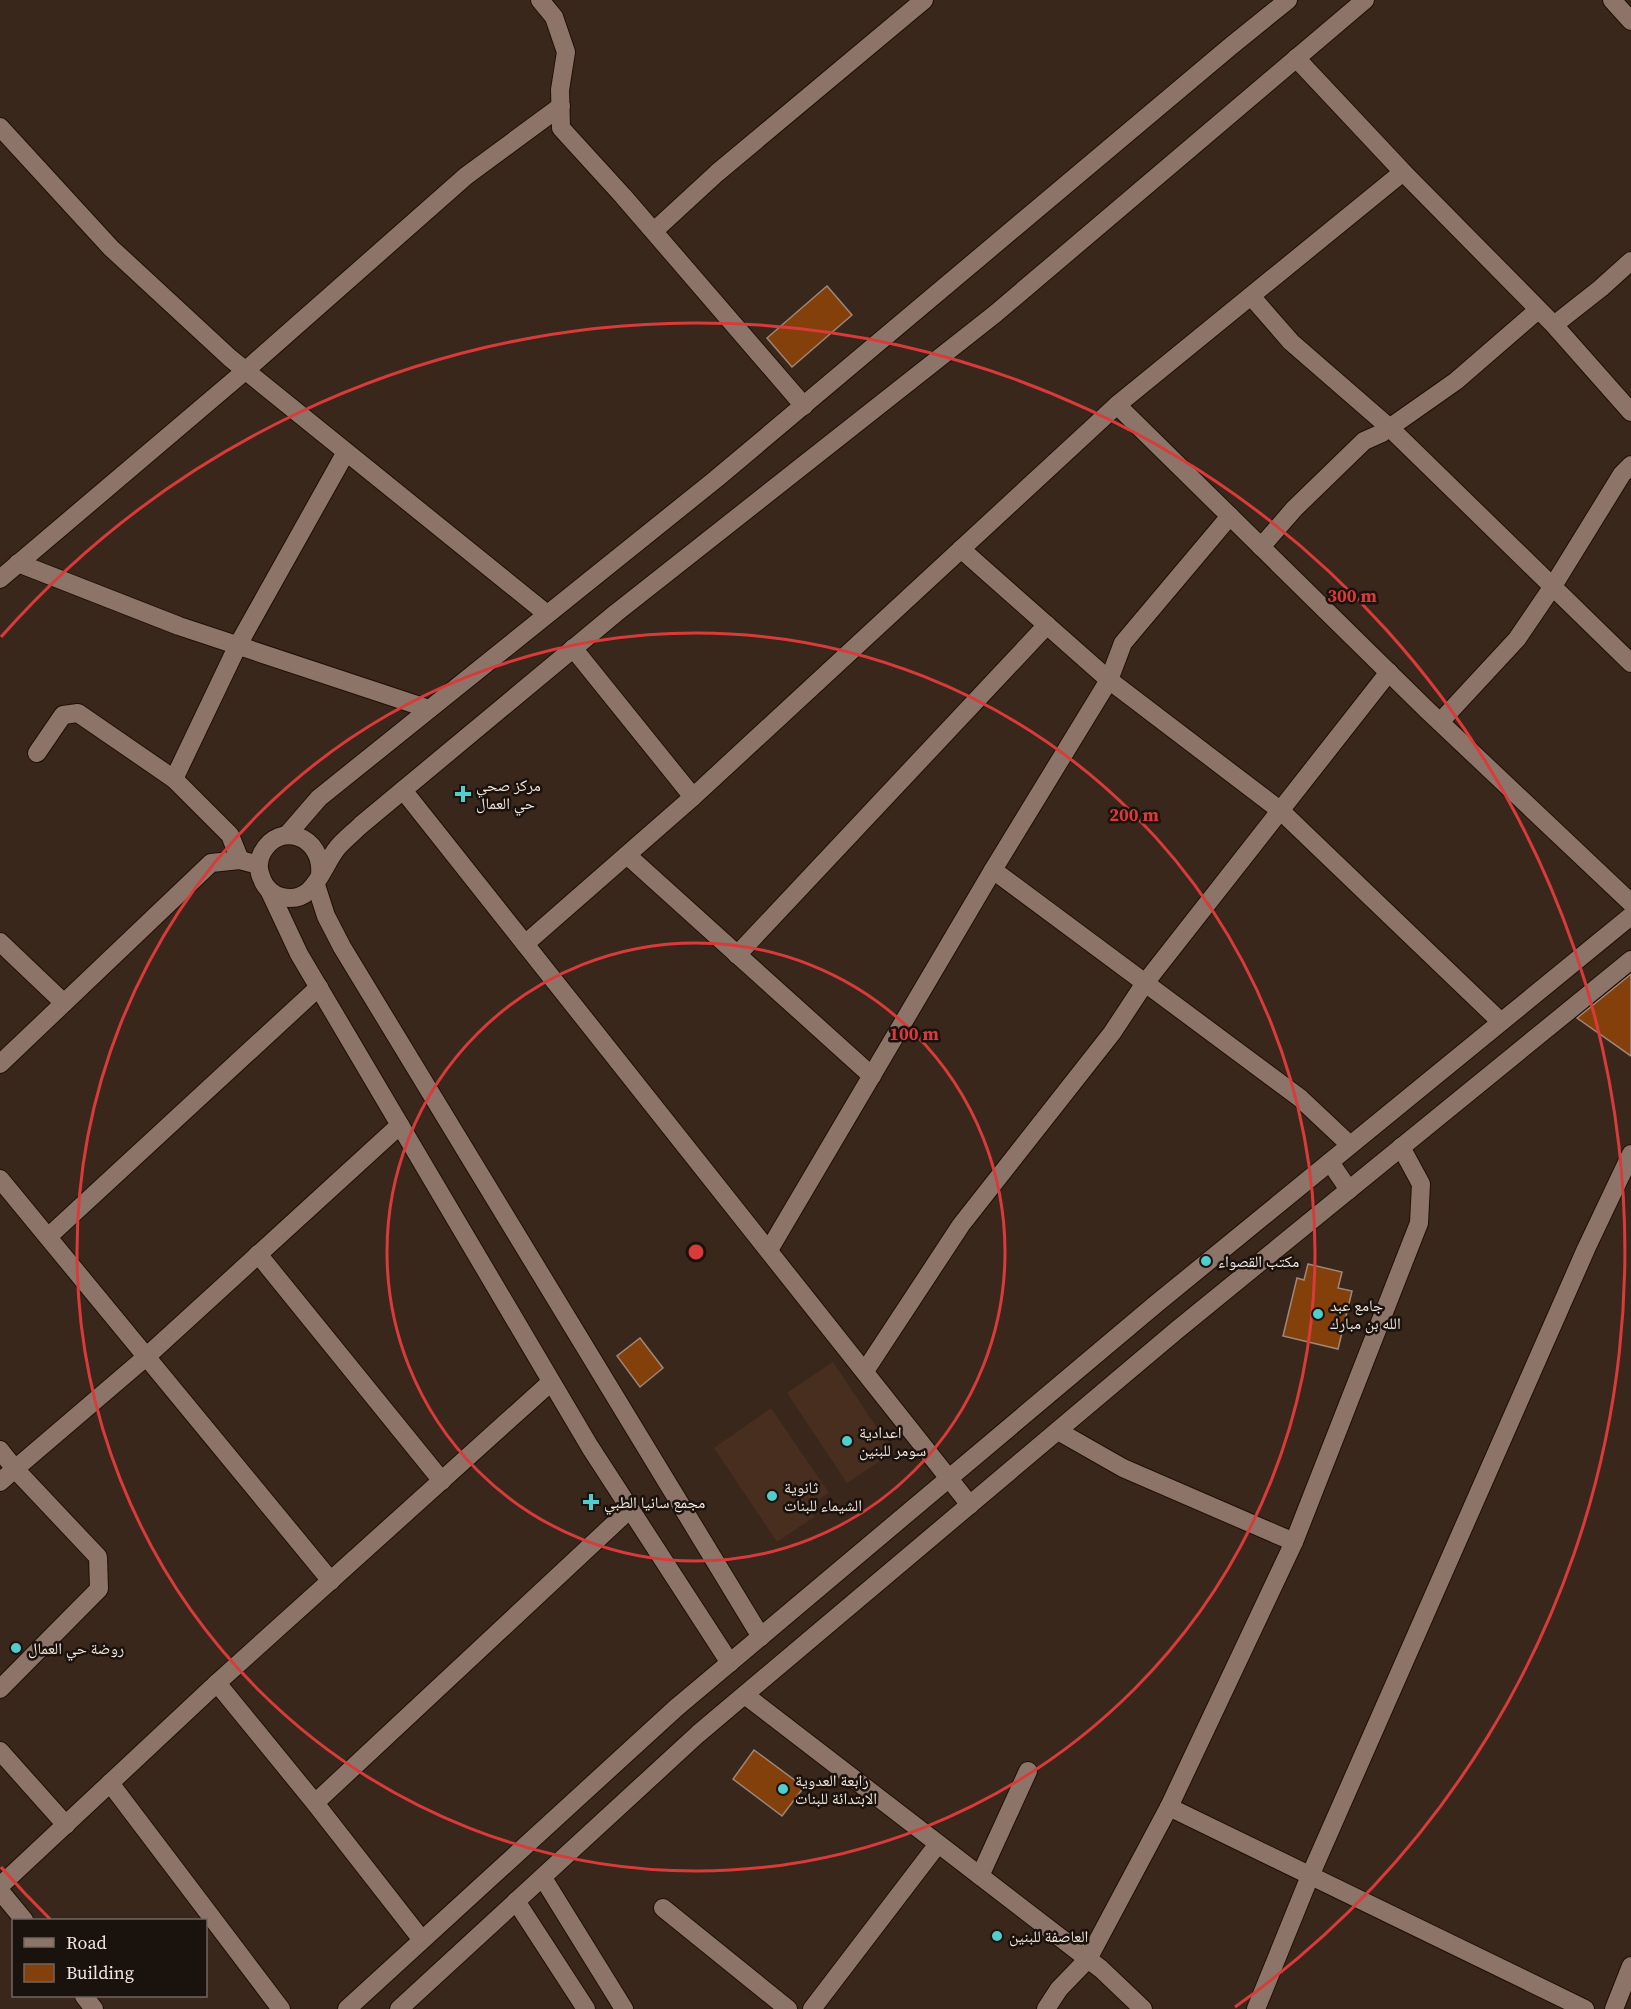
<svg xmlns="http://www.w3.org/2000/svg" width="1631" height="2009" font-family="'Source Serif 4','Noto Naskh Arabic',serif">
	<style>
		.built { fill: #472e1f }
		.building { fill: #84400b; stroke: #9e8679; stroke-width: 1.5 }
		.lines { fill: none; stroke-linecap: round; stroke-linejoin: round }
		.minor-casing { stroke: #200f05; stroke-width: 20 }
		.minor { stroke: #8c7568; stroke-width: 18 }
		.ring { fill: none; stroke: #d93b3a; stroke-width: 3 }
		.poi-dot { fill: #52cdcd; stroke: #1a120d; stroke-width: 2 }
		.labels { text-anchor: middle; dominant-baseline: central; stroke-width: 5; stroke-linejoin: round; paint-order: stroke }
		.poi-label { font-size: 16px; fill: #f3e6de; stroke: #1a120d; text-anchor: start }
		.centre { fill: #d93b3a; stroke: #1a120d; stroke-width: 3 }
		.ring-label { font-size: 18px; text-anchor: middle; font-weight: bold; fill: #d93b3a; stroke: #1a120d; stroke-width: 5; stroke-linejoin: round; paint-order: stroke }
	</style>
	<rect width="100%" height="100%" fill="#3a271c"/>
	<g class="built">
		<polygon points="833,1362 893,1452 847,1483 787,1393"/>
		<polygon points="771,1408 829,1493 812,1504 814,1517 777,1542 714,1448"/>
	</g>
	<g class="building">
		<polygon points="827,286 852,315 792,367 767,338"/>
		<polygon points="1631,974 1631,1056 1577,1018"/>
		<polygon points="1308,1264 1342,1272 1338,1288 1352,1291 1338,1349 1283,1336 1297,1278 1304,1280"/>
		<polygon points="640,1338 663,1368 640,1387 617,1356"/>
		<polygon points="754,1750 804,1787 782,1816 733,1779"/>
	</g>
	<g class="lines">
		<g class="minor-casing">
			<g id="minor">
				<polyline points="540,0 554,17 566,52 560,90 561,128 623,196 804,406"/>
				<polyline points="1612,0 1631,21"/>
				<polyline points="1296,58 1403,172 1554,325 1631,412"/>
				<polyline points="0,127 111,248 230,358 547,614"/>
				<polyline points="654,231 717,173 924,0"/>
				<polyline points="1251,296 1291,342 1390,428 1631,663"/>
				<polyline points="1554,325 1601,288 1631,261"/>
				<polyline points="1117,405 1426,709 1631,903"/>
				<polyline points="1261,547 1294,509 1364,441 1382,433 1456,381 1538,310"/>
				<polyline points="961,549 1109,680 1281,811 1501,1022"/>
				<polyline points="18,563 179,626 429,709"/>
				<polyline points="0,579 245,371 466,176 561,106"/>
				<polyline points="573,648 693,797"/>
				<polyline points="1440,722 1517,639 1553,586 1622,474 1631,465"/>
				<polyline points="37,753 63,715 78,713 174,779"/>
				<polyline points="403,790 970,1505"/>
				<polyline points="287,835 319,798 716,479 1231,46 1288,0"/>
				<polyline points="627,855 872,1076"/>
				<polyline points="240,860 230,835 174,779 238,645 346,452"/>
				<polyline points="993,870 1300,1098 1350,1145"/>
				<path d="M320 875C324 836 279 820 262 853 258 861 258 871 262 879 265 888 273 895 282 897 315 905 321 867 338 847 345 839 354 832 361 825L616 613 995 314 1365 0"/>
				<polyline points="316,885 326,916 342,947 761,1637"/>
				<polyline points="269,890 299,954 590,1447 730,1663"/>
				<polyline points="0,942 64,1003"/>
				<polyline points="525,944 693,797 1117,405 1403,172"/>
				<polyline points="737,955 1047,625"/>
				<polyline points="0,1064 211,863 240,860 251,863"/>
				<polyline points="1330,1162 1349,1190"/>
				<polyline points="0,1179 331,1581"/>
				<polyline points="48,1237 319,987"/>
				<polyline points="769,1250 993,870 1109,680 1123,643 1230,516"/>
				<polyline points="258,1254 442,1481"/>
				<polyline points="865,1371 961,1225 1112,1033 1145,983 1389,672"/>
				<polyline points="1058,1431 1123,1468 1294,1542"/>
				<polyline points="0,1450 15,1469 0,1482"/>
				<polyline points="217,1683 315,1803 422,1940"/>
				<polyline points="0,1689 99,1589 98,1557 15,1469 146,1357 400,1125"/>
				<polyline points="745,1695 1101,1969 1143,2009"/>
				<polyline points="0,1751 66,1825"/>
				<polyline points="110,1783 281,2009"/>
				<polyline points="315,1803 630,1509"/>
				<polyline points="1169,1807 1585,2009"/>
				<polyline points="980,1876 1028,1771"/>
				<polyline points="543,1878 624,2009"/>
				<polyline points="0,1886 217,1683 551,1382"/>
				<polyline points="0,1891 24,1920"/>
				<polyline points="516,1901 586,2009"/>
				<polyline points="663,1908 788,2009"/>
				<polyline points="84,1996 94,2009"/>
				<polyline points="347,2009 676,1708 1156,1304 1631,916"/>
				<polyline points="399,2009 698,1734 1177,1330 1631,960"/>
				<polyline points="812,2009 938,1844"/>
				<polyline points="1046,2009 1059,1989 1088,1959 1169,1807 1294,1542 1419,1223 1421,1184 1401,1147"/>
				<polyline points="1256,2009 1310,1876 1586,1249 1631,1154"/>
				<polyline points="1614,2009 1631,1966"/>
			</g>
		</g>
		<use href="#minor" class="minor"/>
	</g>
	<g class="ring">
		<circle cx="696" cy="1252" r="309"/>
		<circle cx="696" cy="1252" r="619"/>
		<path d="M51 1920A928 928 0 0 1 1 1867M1 637A928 928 0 1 1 1235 2007"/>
	</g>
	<g class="poi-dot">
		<path d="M460 785h6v6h6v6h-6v6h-6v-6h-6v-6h6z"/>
		<circle cx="1206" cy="1261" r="6"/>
		<circle cx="1318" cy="1314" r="6"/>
		<circle cx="847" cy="1441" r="6"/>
		<circle cx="772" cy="1496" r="6"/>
		<path d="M588 1493h6v6h6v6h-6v6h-6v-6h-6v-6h6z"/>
		<circle cx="16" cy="1648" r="6"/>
		<circle cx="783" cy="1789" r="6"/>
		<circle cx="997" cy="1936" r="6"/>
	</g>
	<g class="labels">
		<g class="poi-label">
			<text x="476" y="785">مركز صحي<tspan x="476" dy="18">حي العمال</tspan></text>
			<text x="1218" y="1261">مكتب القصواء</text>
			<text x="1330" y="1305">جامع عبد<tspan x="1330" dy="18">الله بن مبارك</tspan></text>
			<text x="859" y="1432">اعدادية<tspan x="859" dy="18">سومر للبنين</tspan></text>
			<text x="784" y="1487">ثانوية<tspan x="784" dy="18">الشيماء للبنات</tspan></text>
			<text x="604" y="1502">مجمع سانيا الطبي</text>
			<text x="28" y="1648">روضة حي العمال</text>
			<text x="795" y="1780">رابعة العدوية<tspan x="795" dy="18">الابتدائة للبنات</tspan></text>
			<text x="1009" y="1936">العاصفة للبنين</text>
		</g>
	</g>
	<circle cx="696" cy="1252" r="9" class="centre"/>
	<g class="ring-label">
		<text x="1352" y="602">300 m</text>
		<text x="1134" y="821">200 m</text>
		<text x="914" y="1040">100 m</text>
	</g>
	<rect x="12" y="1919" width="195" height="78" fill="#1a120d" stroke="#716761" stroke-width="1.5"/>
	<rect x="24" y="1938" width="30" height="9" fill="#8c7568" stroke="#716761" stroke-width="1.5"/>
	<text x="66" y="1949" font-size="18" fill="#f3e6de">Road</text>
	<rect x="24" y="1964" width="30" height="18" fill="#84400b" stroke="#716761" stroke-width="1.5"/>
	<text x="66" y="1979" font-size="18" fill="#f3e6de">Building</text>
</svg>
